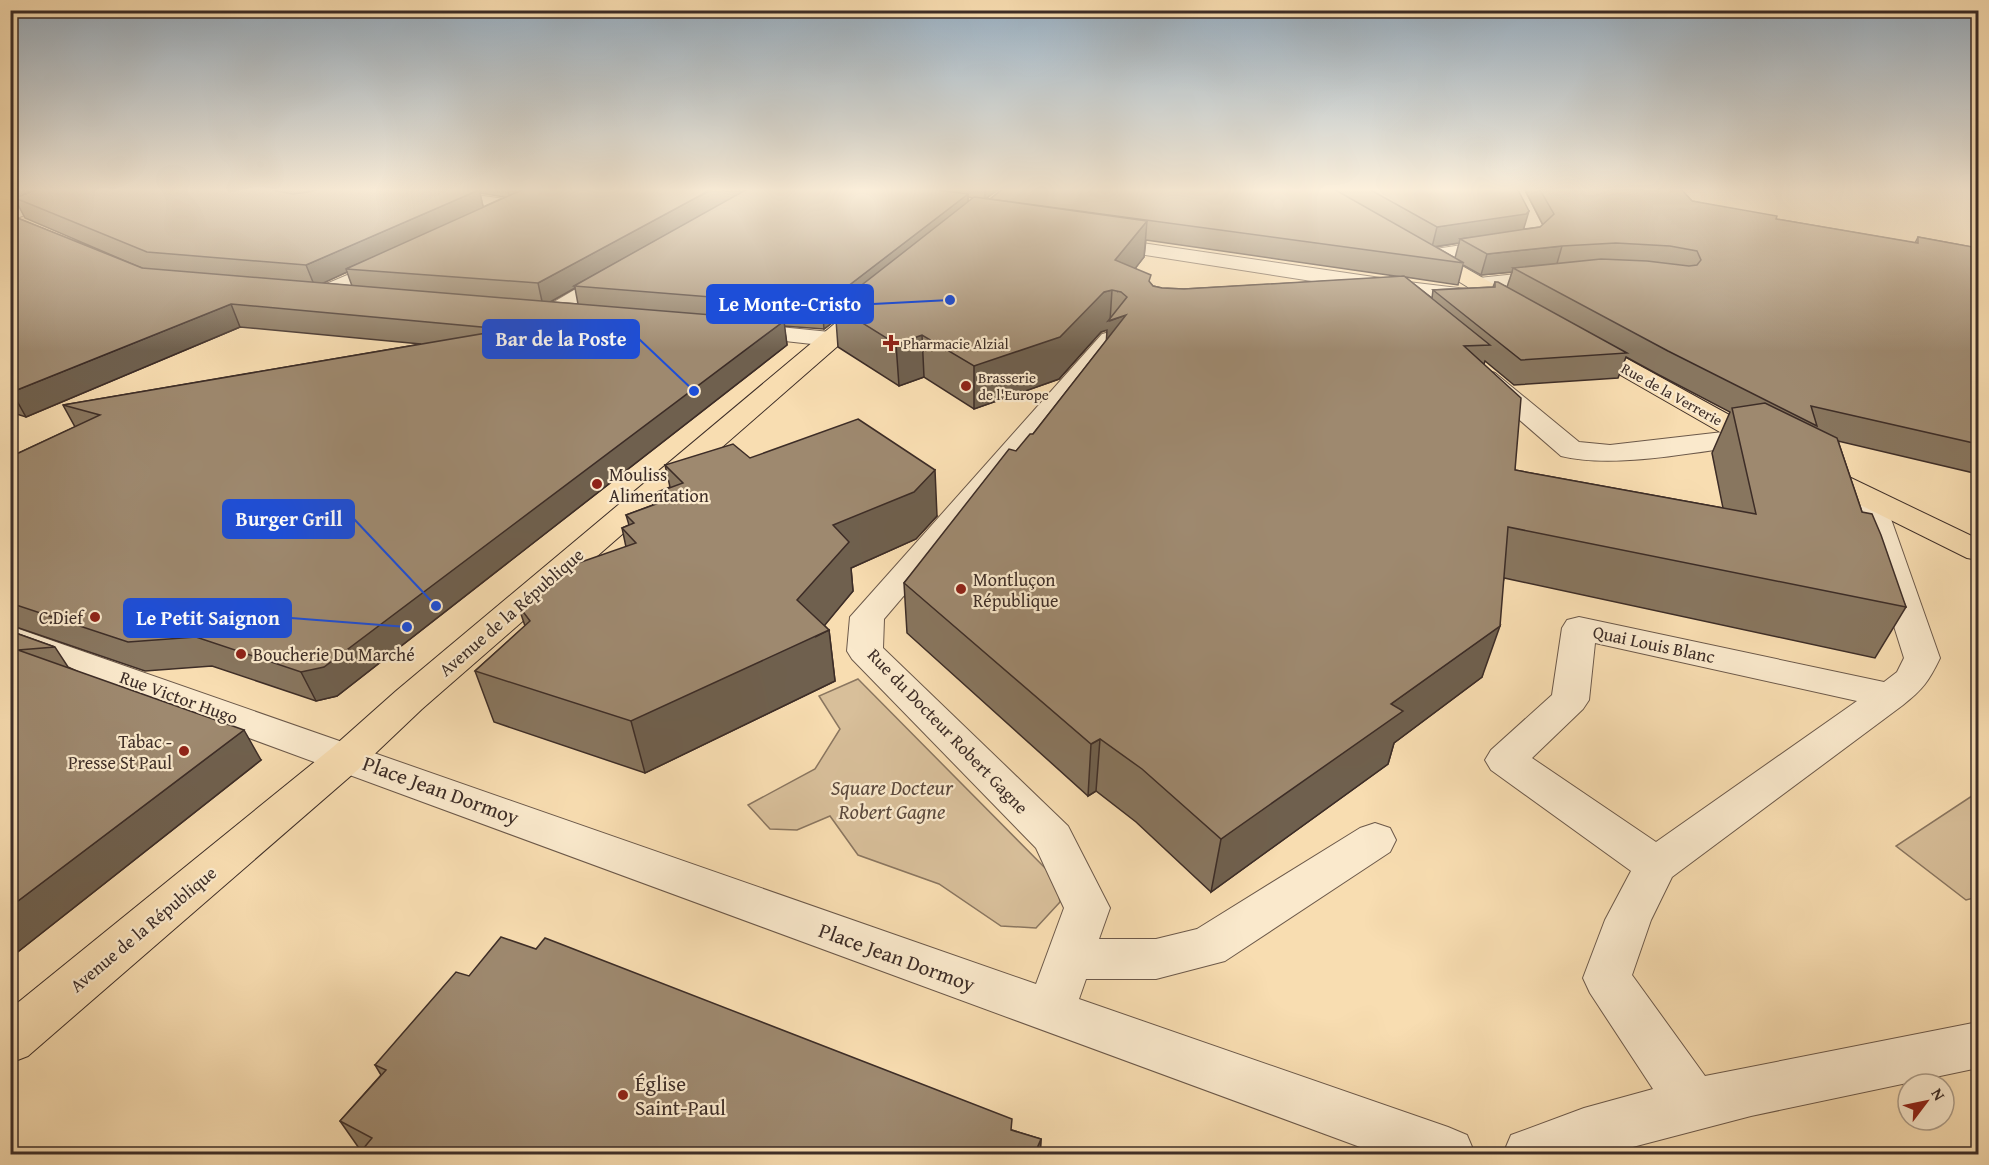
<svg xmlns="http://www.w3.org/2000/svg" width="1989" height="1165" font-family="'Gentium Book Plus',serif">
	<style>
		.green { fill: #d8bf9a; stroke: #8a7660; stroke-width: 1.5 }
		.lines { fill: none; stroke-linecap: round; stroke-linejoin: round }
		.minor-casing { stroke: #6c594a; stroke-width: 2 }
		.major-casing { stroke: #3d2d27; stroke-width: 2 }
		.minor { fill: #fae9cc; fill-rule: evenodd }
		.major { fill: #f8ddb1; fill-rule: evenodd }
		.wall { fill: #88765f; stroke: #3d2d27; stroke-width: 1.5; fill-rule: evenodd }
		.shaded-wall { fill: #6f604e; stroke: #3d2d27; stroke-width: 1.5 }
		.building { fill: #9e896f; stroke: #3d2d27; stroke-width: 1.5 }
		.poi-dot { fill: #8f2418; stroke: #fae9cc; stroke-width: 2 }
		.labels { text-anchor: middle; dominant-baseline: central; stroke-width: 4.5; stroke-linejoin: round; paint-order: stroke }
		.far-poi-label { font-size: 15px; fill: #3d2d27; stroke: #fae9cc; text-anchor: start }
		.far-street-label { font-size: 15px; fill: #3d2d27; stroke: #fae9cc }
		.poi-label { font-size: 18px; fill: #3d2d27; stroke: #fae9cc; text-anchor: start }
		.street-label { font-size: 18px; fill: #3d2d27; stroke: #fae9cc }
		.near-park-label { font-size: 21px; font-style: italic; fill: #5c4a3e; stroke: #fae9cc }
		.near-street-label { font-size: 21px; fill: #3d2d27; stroke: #fae9cc }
		.near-poi-label { font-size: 21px; fill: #3d2d27; stroke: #fae9cc; text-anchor: start }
		.leader { fill: none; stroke: #1d4ed8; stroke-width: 2 }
		.callout-dot { fill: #1d4ed8; stroke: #fae9cc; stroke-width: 2 }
		.callout { fill: #1d4ed8; stroke: #1d4ed8; stroke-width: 2 }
		.callout-label { font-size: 20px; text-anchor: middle; font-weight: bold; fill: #fff }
	</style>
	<rect width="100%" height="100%" fill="#f8ddb1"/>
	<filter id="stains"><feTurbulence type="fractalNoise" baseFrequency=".00333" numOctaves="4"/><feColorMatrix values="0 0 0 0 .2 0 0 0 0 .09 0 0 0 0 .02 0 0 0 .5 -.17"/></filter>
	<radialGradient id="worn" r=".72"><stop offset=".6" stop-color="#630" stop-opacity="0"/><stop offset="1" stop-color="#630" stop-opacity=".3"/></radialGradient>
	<g class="green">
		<polygon points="858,679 1056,879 1060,902 1036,928 1001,926 939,884 858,855 830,816 797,830 770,829 748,805 815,769 840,729 819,696"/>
		<polygon points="1978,792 1978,897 1966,900 1896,846"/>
	</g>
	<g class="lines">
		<g class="minor-casing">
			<g id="minor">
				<polygon points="60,188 83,188 80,192 10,221 10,208"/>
				<polygon points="384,188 426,188 512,200 519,202 521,206 519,210 512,212 393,193 387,192"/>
				<polygon points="1505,188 1523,188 1546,233 1534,245 1429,262 1422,260 1419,256 1422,252 1429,250 1521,236 1526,232"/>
				<polygon points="1101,237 1408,282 1475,290 1469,289 1466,284 1469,279 1553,270 1561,271 1564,276 1561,281 1553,282 1478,290 1486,292 1489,297 1486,302 1478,304 1408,296 1094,247 1091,243 1094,239"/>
				<polygon points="392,256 399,258 402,262 399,266 328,300 320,302 312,300 309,295 312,290"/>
				<polygon points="616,269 624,270 627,275 624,280 558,319 550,321 542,319 539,314 542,309 608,270"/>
				<polygon points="739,323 830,332 838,334 842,339 838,344 830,346 731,335 727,330 731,325"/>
				<polygon points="1110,332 1118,334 1122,339 1118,344 884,619 883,648 1068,826 1110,908 1099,939 1156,939 1197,929 1360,828 1375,823 1390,828 1396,840 1390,852 1225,961 1156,979 1086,979 1079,999 1448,1127 1467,1135 1475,1154 1379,1154 10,650 10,626 1036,984 1064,908 1036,848 852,659 847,651 850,617 1102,334"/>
				<path d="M1486 370 1495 373 1579 442 1610 445 1749 429 1759 431 1763 437 1759 443 1749 445C1694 452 1614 469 1561 456L1477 383 1473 378 1477 373Z"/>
				<path d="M1869 490 1880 493 1884 499 1940 658C1929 681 1923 689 1903 705L1672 877 1651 920 1632 975 1705 1076 1978 1022V1068L1751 1116 1606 1154H1503L1511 1135 1584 1108 1653 1089 1590 993 1583 978 1605 920 1631 871 1491 770 1485 760 1491 750 1552 695 1562 628 1567 620 1579 617 1884 682 1897 672 1904 658 1854 499 1858 493ZM1595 643 1857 701 1656 842 1532 758 1583 709 1589 700Z"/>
			</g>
		</g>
		<g class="major-casing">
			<g id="major">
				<polygon points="1422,245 1429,247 1530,305 1533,310 1530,315 1522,317 1514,315 1415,255 1412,251 1415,247"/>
				<polygon points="871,298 879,300 882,305 879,310 422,709 361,767 28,1056 10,1063 10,1009 333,747 396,691 863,300"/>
				<polygon points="1583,337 1591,339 1773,439 1777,445 1773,451 1763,453 1753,451 1575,349 1571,344 1575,339"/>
				<polygon points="1814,462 1824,465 1978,539 1978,560 1967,558 1804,477 1800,471 1804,465"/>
			</g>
		</g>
		<use href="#minor" class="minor"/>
		<use href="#major" class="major"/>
	</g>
	<g class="wall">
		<path d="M10 188H1000L987 198 990 199 1004 188H1517L1524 229 1540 227 1543 225 1524 188H1680L1692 201 1776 219 1915 243 1918 237 1978 248V474L1838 441 1862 512 1906 607 1875 658 1504 578 1482 677 1394 743 1388 764 1211 892 1136 822 1096 791 1088 796 907 633 904 583 1016 451 1033 434 1107 340V330L1101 332 1059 379 974 409 924 377 899 386 838 347 836 320 824 329 784 326 787 345 337 696 316 701 212 666 145 671 10 625V457L75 427 63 405 421 344 240 327 26 417 10 412V215L142 268 144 269 25 218 17 203 10 206ZM480 193 505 197 483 207ZM968 197 973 198 968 202ZM1146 240 1402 277 1184 289 1162 288 1153 286 1135 268 1144 257ZM1459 243 1455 258 1436 247ZM1463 265 1481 275 1512 272 1507 287 1495 282 1493 287 1433 290 1432 298 1405 277 1458 285ZM347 272 352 286 322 283ZM575 288 578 304 550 302ZM1626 357 1659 375 1730 412 1712 453 1723 508 1515 470 1484 364 1485 361 1514 385 1618 378Z"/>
		<polygon points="750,458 937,516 916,539 851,568 853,591 824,625 829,630 835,681 645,773 494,722 475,671 525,626 518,605 626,547 622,528 629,525 626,515 653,505 650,495 670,487 665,465"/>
		<polygon points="10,631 55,647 68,667 261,760 10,958"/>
		<polygon points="375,1065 1012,1130 1041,1139 1040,1155 358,1155 361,1151 340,1121 381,1075"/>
	</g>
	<g class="shaded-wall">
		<polygon points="10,188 55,188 15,198 17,203 10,206"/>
		<polygon points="307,188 337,188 311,197"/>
		<polygon points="507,188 533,188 510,198"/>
		<polygon points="714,188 751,188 574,286 575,288 543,306 538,283"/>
		<polygon points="985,188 1000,188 985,199"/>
		<polygon points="479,190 484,210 346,269 347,272 315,287 306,265"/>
		<polygon points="968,194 968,213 835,306 836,320 824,329 822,306"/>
		<polygon points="1529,211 1523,231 1460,239 1459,243 1432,247 1437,227"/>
		<polygon points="1147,221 1144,257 1118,291 1115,260"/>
		<polygon points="1562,246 1556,267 1513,268 1512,272 1481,275 1487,254"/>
		<polygon points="1112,290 1110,321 1126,315 1105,363 1107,330 1101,332 1059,379 974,409 974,366 1104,292"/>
		<polygon points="231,304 240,327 26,417 12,392"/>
		<polygon points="784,321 787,345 337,696 316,701 301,672"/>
		<polygon points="922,335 924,377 899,386 896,344"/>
		<polygon points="935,470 937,516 916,539 851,568 853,591 815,637 829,630 835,681 645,773 631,721 797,600 833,525"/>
		<polygon points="1500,626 1482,677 1394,743 1388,764 1211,892 1221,839 1391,704"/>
		<polygon points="244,730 261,760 10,958 10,907"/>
		<polygon points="1100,739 1096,791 1088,796 1091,744"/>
		<polygon points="1041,1139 1040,1155 1034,1155"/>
	</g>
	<g class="building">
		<polygon points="41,188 263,188 293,194 308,192 322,188 461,188 479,190 306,265 147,252 15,198"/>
		<polygon points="526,188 714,188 538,283 346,269"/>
		<polygon points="749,188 923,188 968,194 822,306 574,286"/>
		<polygon points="1004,188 1332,188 1464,263 990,199"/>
		<polygon points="1367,188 1517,188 1529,211 1526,214 1437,227"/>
		<polygon points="1539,188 1680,188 1692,201 1777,216 1776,219 1918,243 1918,237 1978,248 1978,444 1811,406 1817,426 1668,351 1513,268 1601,259 1647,261 1689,266 1697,265 1701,260 1697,251 1670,246 1616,243 1562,246 1487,254 1460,239 1540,227 1554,214"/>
		<polygon points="974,197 1147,221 1115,260 1151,275 1149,281 1153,286 1162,288 1184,289 1404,276 1490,345 1464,346 1521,398 1515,470 1756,514 1732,408 1765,403 1837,438 1862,512 1872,514 1881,535 1906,607 1508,527 1500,626 1391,704 1403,711 1221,839 1142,769 1100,739 1091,744 904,583 1009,449 1016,451 1030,434 1033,434 1126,315 1108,321 1127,297 1121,292 1112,290 1104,292 1060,337 974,366 922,335 896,344 835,306"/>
		<polygon points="10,215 142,268 784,321 324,667 301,672 196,637 128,642 10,603 10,457 100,415 63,405 492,332 492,328 231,304 12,392 10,392"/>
		<polygon points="1495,282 1498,282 1627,353 1521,360 1433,290 1495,287"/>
		<polygon points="858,419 935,470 914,492 833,525 849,542 797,600 829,630 631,721 475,671 530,621 518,605 564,568 636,543 622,528 634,523 626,515 659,503 650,495 683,483 665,465 733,444 750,458"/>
		<polygon points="10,631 55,647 18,650 244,730 10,907"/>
		<polygon points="501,937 536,949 545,938 1012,1119 1011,1130 1041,1139 1034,1155 358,1155 372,1138 340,1121 386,1070 375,1065 456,972 469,976"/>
	</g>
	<linearGradient id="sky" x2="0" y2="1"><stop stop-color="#95acbf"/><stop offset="0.54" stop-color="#fcf0dc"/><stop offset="1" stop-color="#fcf0dc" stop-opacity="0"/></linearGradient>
	<rect width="1989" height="351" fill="url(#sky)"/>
	<g class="poi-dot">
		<path d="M888 334h6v6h6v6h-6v6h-6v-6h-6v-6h6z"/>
		<circle cx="966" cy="386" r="6"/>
		<circle cx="597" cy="484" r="6"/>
		<circle cx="961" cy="589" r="6"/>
		<circle cx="95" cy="617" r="6"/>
		<circle cx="241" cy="654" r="6"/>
		<circle cx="184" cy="751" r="6"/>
		<circle cx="623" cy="1095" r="6"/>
	</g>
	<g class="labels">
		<g class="far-poi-label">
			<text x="903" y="343">Pharmacie Alzial</text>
			<text x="978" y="377">Brasserie<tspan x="978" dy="17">de l'Europe</tspan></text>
		</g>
		<g class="far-street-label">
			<text transform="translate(1672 394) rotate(29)">Rue de la Verrerie</text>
		</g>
		<g class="poi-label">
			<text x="609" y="474">Mouliss<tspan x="609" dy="21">Alimentation</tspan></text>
			<text x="973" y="579">Montluçon<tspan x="973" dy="21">République</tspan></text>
			<text x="83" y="617" text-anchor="end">C.Dief</text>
			<text x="253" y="654">Boucherie Du Marché</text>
			<text x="172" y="741" text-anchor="end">Tabac -<tspan x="172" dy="21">Presse St Paul</tspan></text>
		</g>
		<g class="street-label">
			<text transform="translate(511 612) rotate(-41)">Avenue de la République</text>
			<text transform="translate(1654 644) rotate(12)">Quai Louis Blanc</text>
			<text transform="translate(179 697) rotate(20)">Rue Victor Hugo</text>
			<text transform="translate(948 731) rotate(46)">Rue du Docteur Robert Gagne</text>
			<text transform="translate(143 929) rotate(-40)">Avenue de la République</text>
		</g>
		<g class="near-park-label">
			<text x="892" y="787">Square Docteur<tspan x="892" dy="24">Robert Gagne</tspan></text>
		</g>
		<g class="near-street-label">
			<text transform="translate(441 790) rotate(20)">Place Jean Dormoy</text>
			<text transform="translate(897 957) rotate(20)">Place Jean Dormoy</text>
		</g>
		<g class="near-poi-label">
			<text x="635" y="1083">Église<tspan x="635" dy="24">Saint-Paul</tspan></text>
		</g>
	</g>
	<path class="leader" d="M950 300L873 304M694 391L639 339M436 606L354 519M407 627L291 618"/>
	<g class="callout-dot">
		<circle cx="950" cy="300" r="6"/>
		<circle cx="694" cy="391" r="6"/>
		<circle cx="436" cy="606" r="6"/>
		<circle cx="407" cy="627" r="6"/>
	</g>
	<g class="callout">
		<rect x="707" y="285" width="166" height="38" rx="6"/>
		<rect x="483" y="320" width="156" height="38" rx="6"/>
		<rect x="223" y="500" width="131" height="38" rx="6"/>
		<rect x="124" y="599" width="167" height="38" rx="6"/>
	</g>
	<g class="callout-label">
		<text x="790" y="311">Le Monte-Cristo</text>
		<text x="561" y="346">Bar de la Poste</text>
		<text x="289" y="526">Burger Grill</text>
		<text x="208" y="625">Le Petit Saignon</text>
	</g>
	<rect width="1989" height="1165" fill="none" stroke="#f8ddb1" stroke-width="36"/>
	<rect x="12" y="12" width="1965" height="1141" fill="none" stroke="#3d2d27" stroke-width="3"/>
	<rect x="18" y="18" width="1953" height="1129" fill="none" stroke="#3d2d27" stroke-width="1.5"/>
	<g transform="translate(1926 1102) rotate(58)"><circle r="28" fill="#fae9cc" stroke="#ae9e8a" stroke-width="1.5"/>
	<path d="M0-4.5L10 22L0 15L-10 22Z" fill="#8f2418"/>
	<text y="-9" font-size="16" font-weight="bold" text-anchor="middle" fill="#3d2d27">N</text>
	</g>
	<rect width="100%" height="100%" filter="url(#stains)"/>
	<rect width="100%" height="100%" fill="url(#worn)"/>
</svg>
